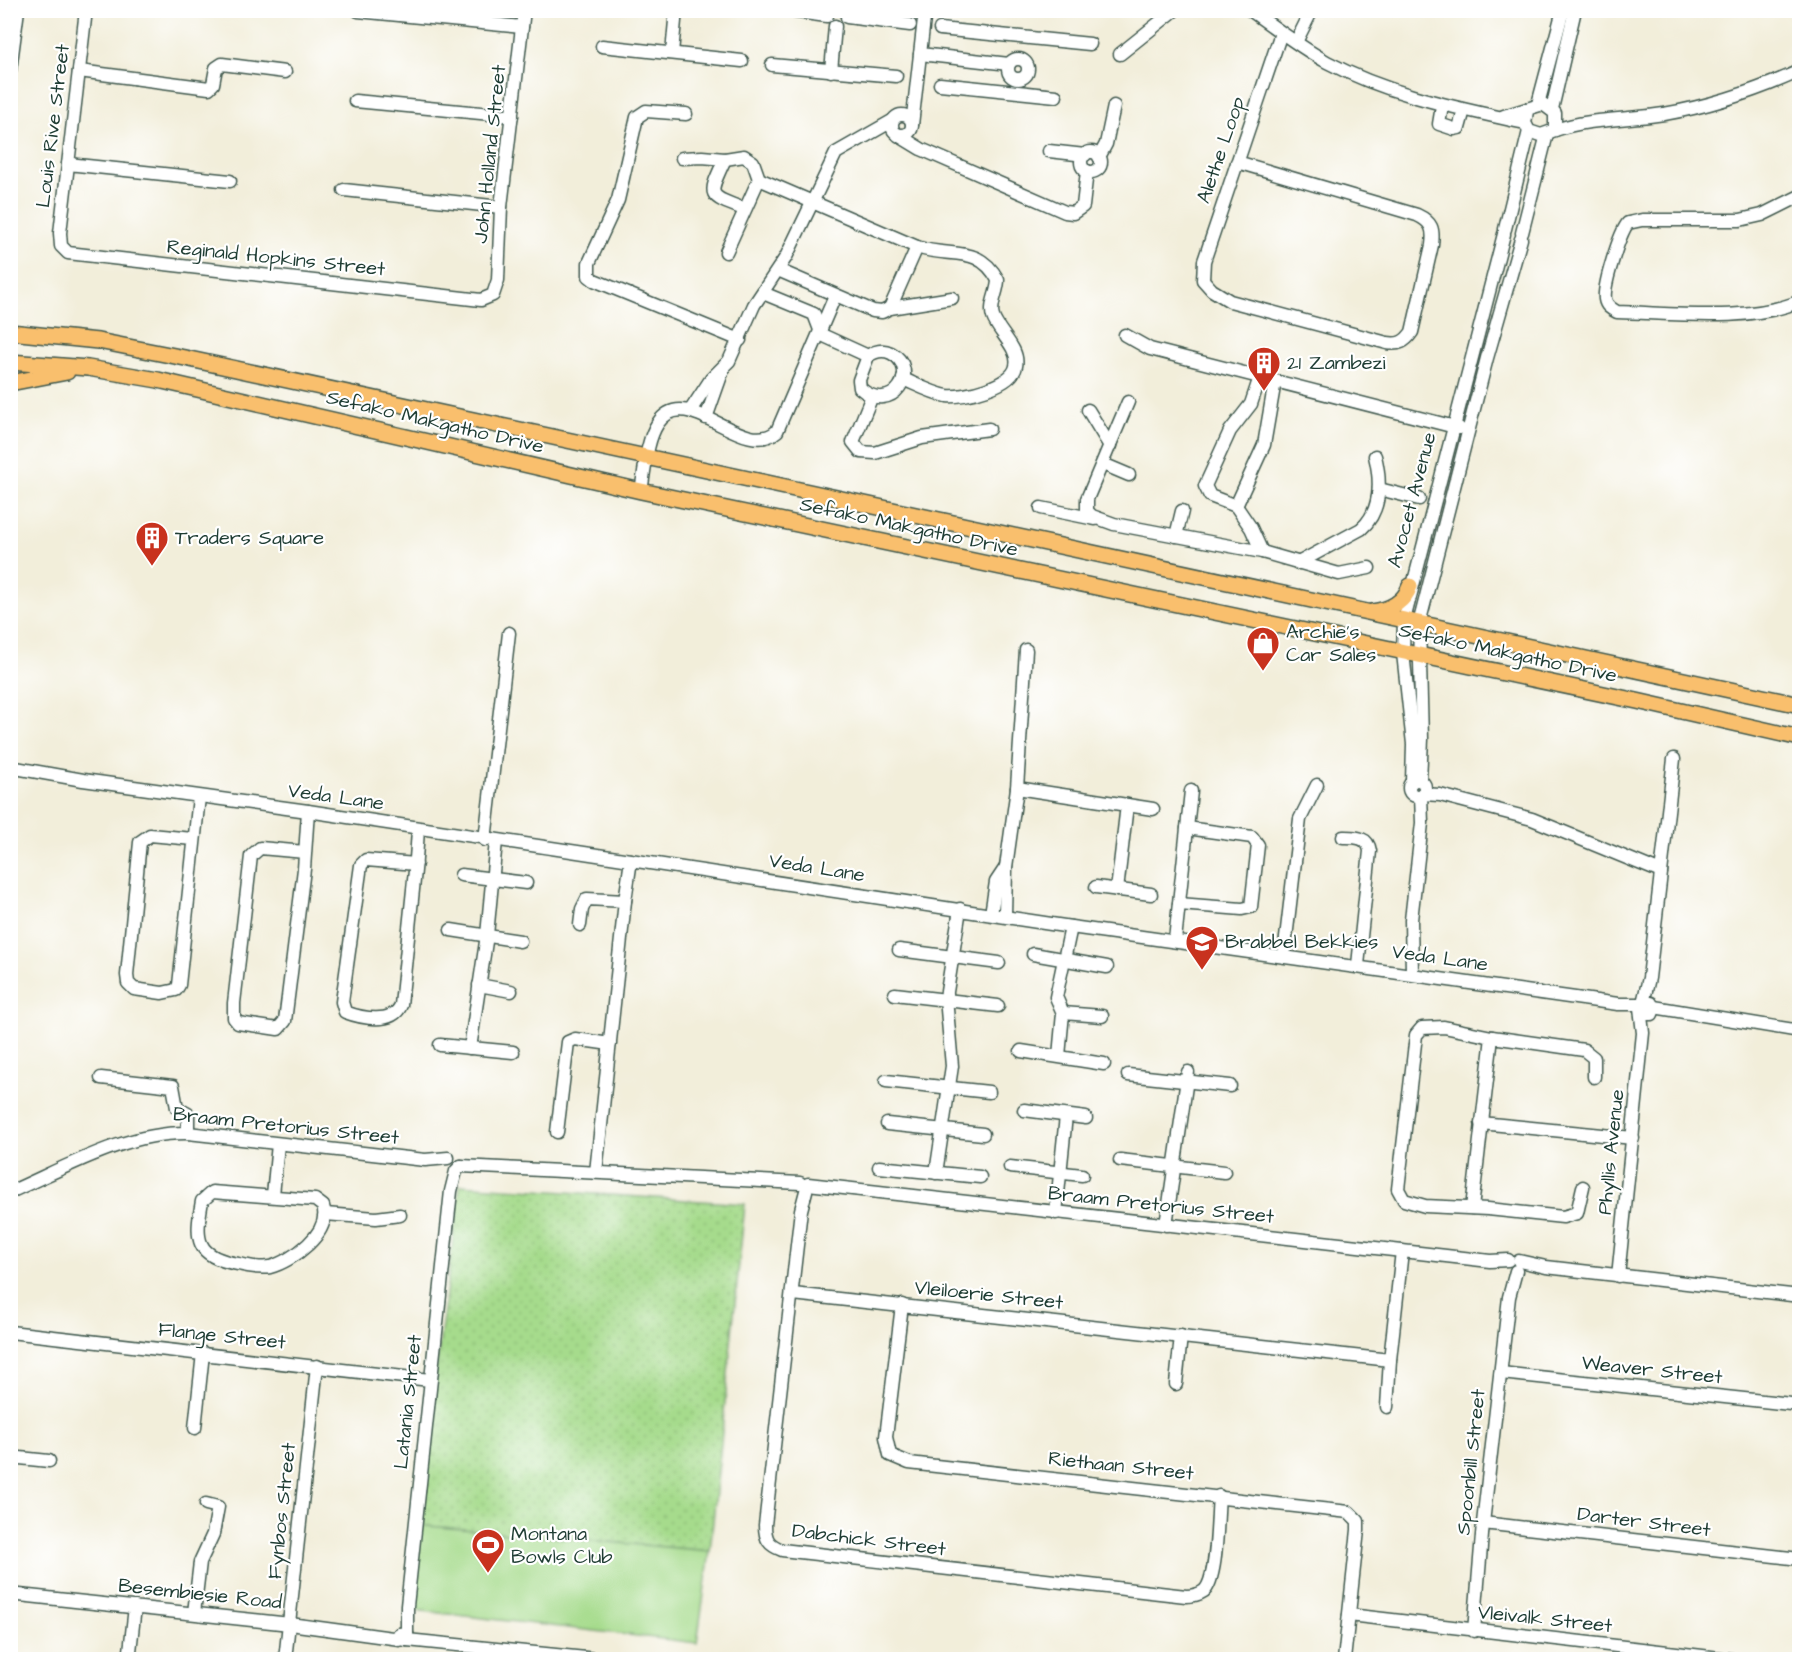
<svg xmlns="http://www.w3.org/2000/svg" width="1810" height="1670" font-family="'Architects Daughter',sans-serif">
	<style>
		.grass { fill: url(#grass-dots); stroke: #628c60; stroke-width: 1.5 }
		.pitch { fill: #a6db8c; stroke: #628c60; stroke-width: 1.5 }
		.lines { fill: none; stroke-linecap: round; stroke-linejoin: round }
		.minor-casing { stroke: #3f584d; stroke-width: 15 }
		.major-casing { stroke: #3f584d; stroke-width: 18 }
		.minor { stroke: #fff; stroke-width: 12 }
		.major { stroke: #f9bf6d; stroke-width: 15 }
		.labels { text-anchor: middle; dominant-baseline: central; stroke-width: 4.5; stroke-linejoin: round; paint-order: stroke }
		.street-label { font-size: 20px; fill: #1f3d34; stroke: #fff }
		.poi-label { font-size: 20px; fill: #1f3d34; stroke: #fff; text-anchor: start }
	</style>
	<defs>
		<pattern id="grass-dots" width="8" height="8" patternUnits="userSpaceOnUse" patternTransform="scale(1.5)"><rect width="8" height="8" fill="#a6db8c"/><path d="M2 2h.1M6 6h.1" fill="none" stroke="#8ebd79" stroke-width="1.8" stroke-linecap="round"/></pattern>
	</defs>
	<rect width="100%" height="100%" fill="#fff"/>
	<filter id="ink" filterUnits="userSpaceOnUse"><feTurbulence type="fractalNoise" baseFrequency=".0167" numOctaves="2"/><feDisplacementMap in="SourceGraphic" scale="12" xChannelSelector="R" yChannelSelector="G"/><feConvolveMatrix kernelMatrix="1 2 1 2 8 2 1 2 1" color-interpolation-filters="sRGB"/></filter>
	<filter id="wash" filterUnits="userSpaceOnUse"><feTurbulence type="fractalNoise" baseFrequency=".008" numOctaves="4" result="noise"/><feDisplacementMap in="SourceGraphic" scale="24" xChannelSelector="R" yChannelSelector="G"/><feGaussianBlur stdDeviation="1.35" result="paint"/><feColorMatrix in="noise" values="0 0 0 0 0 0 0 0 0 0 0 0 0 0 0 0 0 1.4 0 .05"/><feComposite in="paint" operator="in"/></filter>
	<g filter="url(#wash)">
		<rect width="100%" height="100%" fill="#f2eeda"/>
		<polygon class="grass" points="460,1185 745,1204 710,1551 416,1525"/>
		<polygon class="pitch" points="416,1525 710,1551 697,1643 406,1609"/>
	</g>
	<g filter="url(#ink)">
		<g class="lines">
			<g class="minor-casing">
				<g id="minor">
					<polyline points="86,10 60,233 61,246 68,253 481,300 493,295 498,280 501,207 524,10"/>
					<polyline points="782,10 827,16"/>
					<path d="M1250 10C1275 28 1300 47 1327 62 1389 95 1457 108 1525 123"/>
					<polyline points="358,11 522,27"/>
					<polyline points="847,17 910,25"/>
					<polyline points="940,29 1090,44"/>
					<polyline points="1296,42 1312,10"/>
					<polyline points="602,46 742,61"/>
					<polyline points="672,53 676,10"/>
					<polyline points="920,54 1009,64"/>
					<polyline points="1120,54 1175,10"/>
					<circle cx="1018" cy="69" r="10"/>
					<polyline points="772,65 896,76"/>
					<polyline points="10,70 18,10"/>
					<polyline points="79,71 209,88 213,84 216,68 222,64 285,72"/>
					<polyline points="831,71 835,26"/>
					<polyline points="940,84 1056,96"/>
					<polyline points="355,101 512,116"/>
					<polyline points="1538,104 1563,10"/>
					<polyline points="1442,106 1439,124 1454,129 1459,128 1464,110"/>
					<polyline points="1552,109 1575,10"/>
					<polyline points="686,114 646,111 637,117 618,200 589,263 589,276 594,280 740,340"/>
					<circle cx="902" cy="125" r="10"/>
					<polyline points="1504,116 1543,104 1555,113 1555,130 1541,135 1529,131 1525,123 1527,111"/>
					<polyline points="912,125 925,10"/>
					<path d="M1555 130C1590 118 1627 120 1664 114 1710 106 1756 91 1800 71"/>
					<polyline points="898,135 921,149 1065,212 1073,213 1083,206 1087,171"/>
					<polyline points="1049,151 1085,155"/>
					<circle cx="1091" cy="162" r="10"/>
					<polyline points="1099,157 1106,144 1114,106"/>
					<polyline points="682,158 702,157 725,159 744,156 753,162 759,179 917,247 890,308"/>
					<path d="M725 159C708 196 706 195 744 209"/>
					<path d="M1237 162 1417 215C1432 222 1434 229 1432 245L1412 332C1405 342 1399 345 1387 343L1230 301 1212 290 1203 280 1204 261 1281 33"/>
					<polyline points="68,164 230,181"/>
					<polyline points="344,190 501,207"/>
					<path d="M1800 196 1762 215 1740 220H1642L1628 223C1620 232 1603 286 1605 299 1606 306 1611 309 1617 312 1671 313 1750 323 1800 301"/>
					<polyline points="1505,229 1529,131"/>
					<polyline points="1522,233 1547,134"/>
					<polyline points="726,252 759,179"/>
					<polyline points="778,270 873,311 882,312 890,308 952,298"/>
					<path d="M763 293 814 314 822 335 868 356C875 351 883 349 891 353 922 369 892 417 860 388L859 380 868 356"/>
					<polyline points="1125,335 1150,349 1459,428"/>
					<polyline points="1260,377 1251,404 1230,431 1205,486 1210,496 1236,506 1251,528 1262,552"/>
					<path d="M903 379C917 385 932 393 947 396 963 398 1013 386 1016 366 1020 349 998 332 993 317 989 305 998 292 998 280 978 243 950 259 917 247"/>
					<polyline points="872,396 853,442 861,452 875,453 922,438 989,429"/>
					<polyline points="1128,402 1087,499 1087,511 1092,516 1114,524 1262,552 1339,574 1369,568"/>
					<polyline points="1088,410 1110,446"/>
					<polyline points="690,411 711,379 729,361 754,305 786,257 836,153 892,121"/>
					<polyline points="706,418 723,370"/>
					<polyline points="1103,464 1129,475"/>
					<polyline points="1379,489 1419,499"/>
					<path d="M641 491C645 470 646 441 658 423 687 380 743 461 777 431L835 296"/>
					<polyline points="1236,506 1264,445 1275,381"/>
					<polyline points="1041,508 1095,519"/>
					<polyline points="1176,536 1182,511"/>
					<path d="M1298 563 1361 529C1382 511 1381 480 1375 456"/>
					<polyline points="10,767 83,780 308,811 1071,927 1618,1004 1641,1004"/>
					<circle cx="1417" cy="788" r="8"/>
					<polyline points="1420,780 1422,739 1419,624 1487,358 1521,239"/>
					<polyline points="1412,782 1413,744 1403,653 1404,620 1504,234"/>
					<polyline points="1017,788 1153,809"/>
					<polyline points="1422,794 1440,795 1532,819 1661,872"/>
					<path d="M1343 837C1354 837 1368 836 1370 851L1358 965"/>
					<polyline points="193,839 150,835 140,842 127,975 128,983 134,989 162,993 176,990 179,985 199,797"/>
					<polyline points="485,840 509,633"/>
					<polyline points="305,852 260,848 251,856 234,1003 234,1018 238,1023 278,1029 285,1021 304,869 308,811"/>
					<path d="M416 864 366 860 361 865 344 987 342 1002 345 1012C361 1018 393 1025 401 1005L414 880C416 863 417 846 418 829"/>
					<polyline points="461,875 526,883"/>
					<polyline points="1096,887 1151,894"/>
					<polyline points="1117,890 1127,805"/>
					<polyline points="1179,904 1242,909 1251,907 1258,845 1252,837 1187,828"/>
					<polyline points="991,914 996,882 1006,867"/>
					<polyline points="1005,916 1006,867 1017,788 1026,650"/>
					<polyline points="580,925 582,909 587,899 625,901"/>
					<polyline points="451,930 520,941"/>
					<polyline points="1175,940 1191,791"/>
					<polyline points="899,950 999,963"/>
					<polyline points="1033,954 1107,967"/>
					<polyline points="1284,955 1300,819 1317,785"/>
					<polyline points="1412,973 1411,920 1422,823 1421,795"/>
					<polyline points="479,985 511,991"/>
					<polyline points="895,994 998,1006"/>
					<polyline points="1643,1003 1649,978 1674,759"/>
					<polyline points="1654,1007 1800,1031"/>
					<polyline points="1063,1013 1102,1016"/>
					<polyline points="440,1045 513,1052"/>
					<polyline points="470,1048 487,935 496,841"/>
					<polyline points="1021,1051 1104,1064"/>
					<polyline points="1059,1056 1063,1013 1056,997 1071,927"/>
					<polyline points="1128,1075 1230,1086"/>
					<polyline points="101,1078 173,1086 177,1108 188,1114 188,1133"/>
					<polyline points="886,1081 989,1092"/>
					<polyline points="1024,1110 1086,1118"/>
					<polyline points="1481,1123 1633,1138"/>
					<polyline points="887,1124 983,1134"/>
					<polyline points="557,1132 568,1042 575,1039 610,1044"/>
					<polyline points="1120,1160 1224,1172"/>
					<polyline points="461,1166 800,1183"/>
					<polyline points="879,1167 980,1177"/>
					<polyline points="1010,1167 1082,1175"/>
					<polyline points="596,1172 625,901 631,860"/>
					<polyline points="936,1173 952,1066 946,998 960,909"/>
					<polyline points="808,1184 1402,1251 1490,1261 1508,1260"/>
					<polyline points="1583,1187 1577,1213 1563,1217 1488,1209 1425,1206 1404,1200 1398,1189 1416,1035 1422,1028 1444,1027 1492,1037 1584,1050 1594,1058 1594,1077"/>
					<path d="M806 1191 801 1210 765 1525C765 1540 769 1545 782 1550L1186 1596C1192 1596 1198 1595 1204 1591 1218 1579 1217 1516 1219 1496"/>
					<path d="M10 1192C67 1167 126 1132 188 1133L425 1160 448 1158"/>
					<path d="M212 1192 315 1200 323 1206C332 1233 292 1261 270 1267 259 1269 248 1266 238 1264 195 1257 195 1239 202 1201Z"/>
					<polyline points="273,1195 278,1144"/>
					<polyline points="1472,1208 1492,1037"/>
					<polyline points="1056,1213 1066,1116"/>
					<polyline points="325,1214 376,1218 400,1215"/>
					<polyline points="1166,1225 1188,1072"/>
					<polyline points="1519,1261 1546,1267 1800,1296"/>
					<polyline points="1618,1276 1643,1033 1640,1008 1643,1003 1651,1003 1654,1009 1652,1014 1642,1014"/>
					<polyline points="793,1294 1390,1360 1402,1251"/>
					<polyline points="902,1305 886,1437 890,1455 909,1463 1349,1512 1358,1521 1358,1530 1344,1660"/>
					<polyline points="10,1332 430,1380"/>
					<polyline points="1501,1373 1800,1405"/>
					<polyline points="1176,1384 1181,1336"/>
					<polyline points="1387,1407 1390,1360"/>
					<polyline points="195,1428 203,1353"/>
					<polyline points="10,1457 49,1461"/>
					<polyline points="1483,1523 1800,1559"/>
					<polyline points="10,1594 290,1624 407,1640 407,1633 399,1634 399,1640"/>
					<polyline points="194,1613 200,1562 213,1534 218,1507 206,1504"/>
					<polyline points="1349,1615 1737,1660"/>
					<polyline points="1474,1631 1483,1523 1509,1297 1516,1271"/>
					<polyline points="407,1633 407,1606 451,1191 456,1171 461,1166"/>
					<polyline points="407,1640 606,1660"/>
					<polyline points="129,1660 135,1607"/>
					<polyline points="285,1660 317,1366"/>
				</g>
			</g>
			<g class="major-casing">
				<g id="major">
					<polyline points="10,332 98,341 185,358 1800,705"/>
					<polyline points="10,362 88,368 158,380 641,491 1637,701 1800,738"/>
					<polyline points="10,383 67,372"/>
					<path d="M1372 612C1389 610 1404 603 1410 586"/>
				</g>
			</g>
			<use href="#minor" class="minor"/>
			<use href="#major" class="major"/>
		</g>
	</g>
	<defs>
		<g id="building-pin" transform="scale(1.725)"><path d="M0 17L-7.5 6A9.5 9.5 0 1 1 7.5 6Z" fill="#c8321e" stroke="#fff"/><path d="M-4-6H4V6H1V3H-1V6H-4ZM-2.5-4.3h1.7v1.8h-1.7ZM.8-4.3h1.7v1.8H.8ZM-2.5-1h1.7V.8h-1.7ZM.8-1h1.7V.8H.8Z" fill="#fff"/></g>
		<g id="shop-pin" transform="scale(1.725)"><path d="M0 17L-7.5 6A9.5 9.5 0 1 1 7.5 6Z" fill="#c8321e" stroke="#fff"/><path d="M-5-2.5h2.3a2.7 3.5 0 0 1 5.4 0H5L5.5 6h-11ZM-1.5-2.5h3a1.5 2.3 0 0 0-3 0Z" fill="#fff"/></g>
		<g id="school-pin" transform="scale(1.725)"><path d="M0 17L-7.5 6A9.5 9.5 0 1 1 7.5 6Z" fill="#c8321e" stroke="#fff"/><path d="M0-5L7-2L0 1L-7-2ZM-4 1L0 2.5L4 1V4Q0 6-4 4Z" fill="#fff"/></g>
		<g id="stadium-pin" transform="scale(1.725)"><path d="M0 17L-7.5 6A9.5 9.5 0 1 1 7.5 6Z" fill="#c8321e" stroke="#fff"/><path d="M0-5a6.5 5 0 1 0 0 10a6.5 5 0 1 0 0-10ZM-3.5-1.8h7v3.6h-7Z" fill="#fff"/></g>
	</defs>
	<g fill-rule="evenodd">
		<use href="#building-pin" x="1264" y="363"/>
		<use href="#building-pin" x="152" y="538"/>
		<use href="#shop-pin" x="1263" y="643"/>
		<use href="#school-pin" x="1202" y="942"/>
		<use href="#stadium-pin" x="488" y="1545"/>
	</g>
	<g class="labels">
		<g class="street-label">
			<text transform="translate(53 126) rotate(-83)">Louis Rive Street</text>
			<text transform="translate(1221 150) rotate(-71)">Alethe Loop</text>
			<text transform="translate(490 154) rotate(-84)">John Holland Street</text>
			<text transform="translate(276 258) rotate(6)">Reginald Hopkins Street</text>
			<text transform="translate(435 422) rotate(13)">Sefako Makgatho Drive</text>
			<text transform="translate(1412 500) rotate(-75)">Avocet Avenue</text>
			<text transform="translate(909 527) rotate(12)">Sefako Makgatho Drive</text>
			<text transform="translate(1508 653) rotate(12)">Sefako Makgatho Drive</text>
			<text transform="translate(336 797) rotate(8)">Veda Lane</text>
			<text transform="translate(817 868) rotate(9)">Veda Lane</text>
			<text transform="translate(1440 958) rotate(8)">Veda Lane</text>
			<text transform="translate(286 1126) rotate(6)">Braam Pretorius Street</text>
			<text transform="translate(1611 1152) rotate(-84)">Phyllis Avenue</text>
			<text transform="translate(1161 1205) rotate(6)">Braam Pretorius Street</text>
			<text transform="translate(989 1295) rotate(6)">Vleiloerie Street</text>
			<text transform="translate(222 1336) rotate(6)">Flange Street</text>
			<text transform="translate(1652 1370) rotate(6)">Weaver Street</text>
			<text transform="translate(408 1402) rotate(-84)">Latania Street</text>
			<text transform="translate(1471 1462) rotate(-84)">Spoonbill Street</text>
			<text transform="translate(1121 1466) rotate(6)">Riethaan Street</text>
			<text transform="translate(282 1511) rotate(-84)">Fynbos Street</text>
			<text transform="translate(1644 1522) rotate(7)">Darter Street</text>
			<text transform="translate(869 1540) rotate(7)">Dabchick Street</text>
			<text transform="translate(200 1594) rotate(6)">Besembiesie Road</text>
			<text transform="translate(1545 1619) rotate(6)">Vleivalk Street</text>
		</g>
		<g class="poi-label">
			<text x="1287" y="363">21 Zambezi</text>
			<text x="175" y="538">Traders Square</text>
			<text x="1286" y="632">Archie's<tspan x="1286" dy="23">Car Sales</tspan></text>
			<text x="1225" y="942">Brabbel Bekkies</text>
			<text x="511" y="1534">Montana<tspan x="511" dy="23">Bowls Club</tspan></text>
		</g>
	</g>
	<rect width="1810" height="1670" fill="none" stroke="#fff" stroke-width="36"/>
</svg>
